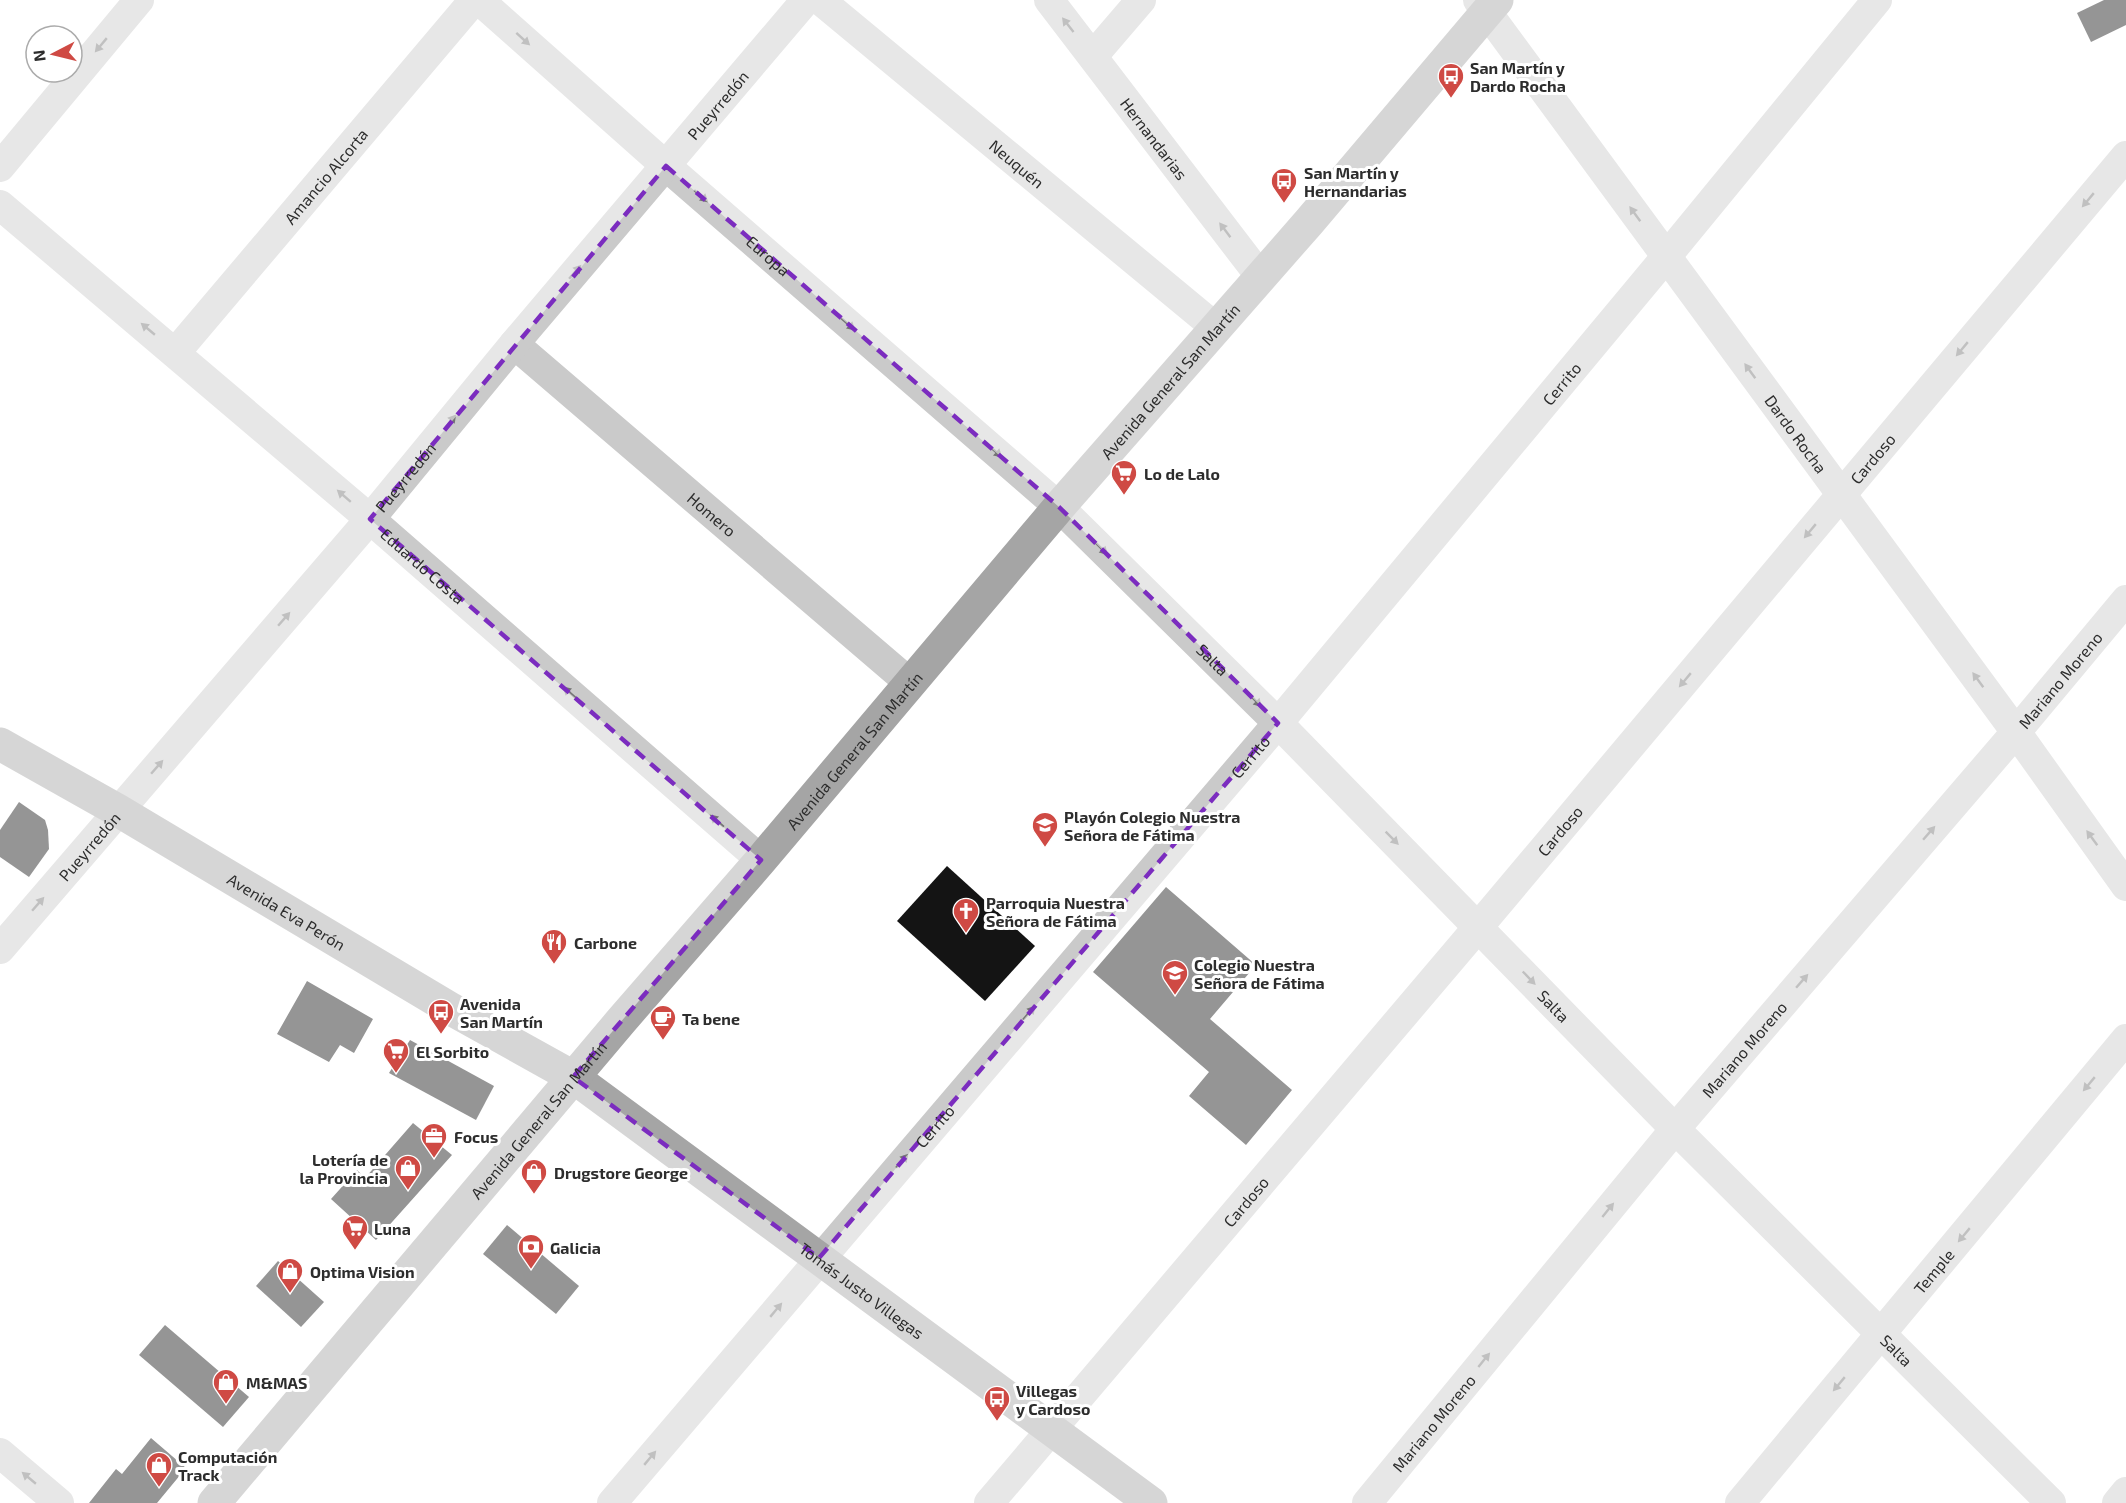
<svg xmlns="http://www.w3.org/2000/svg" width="2126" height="1503" font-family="'Exo 2',sans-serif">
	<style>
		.building { fill: #141414 }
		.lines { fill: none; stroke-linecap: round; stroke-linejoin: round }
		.minor { stroke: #cacaca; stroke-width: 30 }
		.major { stroke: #a5a5a5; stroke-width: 33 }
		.oneway { fill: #747474 }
		.marked { fill: none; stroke: #7b2cbf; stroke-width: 4.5; stroke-dasharray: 12 8; stroke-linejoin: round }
		.labels { text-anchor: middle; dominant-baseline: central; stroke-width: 6; stroke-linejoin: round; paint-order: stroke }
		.poi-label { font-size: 16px; font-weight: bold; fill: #2d2d2d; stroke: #fff; text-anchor: start }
		.street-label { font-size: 16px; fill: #2d2d2d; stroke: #fff }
	</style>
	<rect width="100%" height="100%" fill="#fff"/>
	<g class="building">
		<polygon points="2104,0 2126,0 2126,25 2091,42 2077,13"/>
		<polygon points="19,802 45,820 48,830 49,849 29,877 0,857 0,830"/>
		<polygon points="947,866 1035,946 985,1001 897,921"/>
		<polygon points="1166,887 1256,965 1210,1019 1292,1090 1246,1145 1189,1096 1209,1072 1093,972"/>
		<polygon points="307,981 373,1019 354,1053 340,1045 329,1062 277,1034"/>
		<polygon points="410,1040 494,1086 476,1120 389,1073"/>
		<polygon points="413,1123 452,1155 376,1240 331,1199 357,1170 365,1178"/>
		<polygon points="507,1225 579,1286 556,1314 483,1254"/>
		<polygon points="278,1261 324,1302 301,1327 256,1286"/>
		<polygon points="165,1325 249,1397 223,1427 139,1355"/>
		<polygon points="151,1438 186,1468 157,1503 89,1503 116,1469 122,1474"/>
	</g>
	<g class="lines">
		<g class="minor">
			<path id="s1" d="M479 0 666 166 1059 507 1278 723 1675 1129 2051 1503"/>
			<path id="s2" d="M820 0 1215 327"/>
			<path id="s3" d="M1049 0 1260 276"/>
			<path id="s4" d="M1478 0 2016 732 2126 886"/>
			<polyline points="1093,56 1141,0"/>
			<polyline points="0,167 139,0"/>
			<path id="s5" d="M0 205 370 519 761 860"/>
			<path id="s6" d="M514 344 911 684"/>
			<path id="s7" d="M176 352 474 0"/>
			<path id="s8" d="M0 949 370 519 514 344 806 0"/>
			<polyline points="0,1453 59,1503"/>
			<path id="s9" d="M612 1503 1278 723 1666 257 1877 0"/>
			<path id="s10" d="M989 1503 1479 926 2126 156"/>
			<path id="s11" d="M1367 1503 1675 1129 2016 732 2126 600"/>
			<path id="s12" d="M1740 1503 2126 1039"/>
			<polyline points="2117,1503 2126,1492"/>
		</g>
		<g class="major">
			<path id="s13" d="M0 744 119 811 451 1009 573 1077 1151 1503"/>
			<path id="s14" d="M214 1503 621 1021 761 860 1059 507 1309 222 1497 0"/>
		</g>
	</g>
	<defs><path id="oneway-solid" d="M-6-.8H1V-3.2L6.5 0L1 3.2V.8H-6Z" transform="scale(1.5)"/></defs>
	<g class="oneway">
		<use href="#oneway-solid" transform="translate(1068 25) rotate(-128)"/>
		<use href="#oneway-solid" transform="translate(523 39) rotate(42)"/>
		<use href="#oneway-solid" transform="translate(101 45) rotate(130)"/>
		<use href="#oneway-solid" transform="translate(701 196) rotate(41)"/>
		<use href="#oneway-solid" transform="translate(2088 200) rotate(130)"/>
		<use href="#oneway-solid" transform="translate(1635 214) rotate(-126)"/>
		<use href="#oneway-solid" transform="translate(1225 230) rotate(-127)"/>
		<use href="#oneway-solid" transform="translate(575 272) rotate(-49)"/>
		<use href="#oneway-solid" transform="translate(848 324) rotate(41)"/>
		<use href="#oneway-solid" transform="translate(148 329) rotate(-140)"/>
		<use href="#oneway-solid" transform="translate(1962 349) rotate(130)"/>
		<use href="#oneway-solid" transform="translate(1750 371) rotate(-126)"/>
		<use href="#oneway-solid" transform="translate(450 422) rotate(-51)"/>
		<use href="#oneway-solid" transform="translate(995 451) rotate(41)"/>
		<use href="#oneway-solid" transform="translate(344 496) rotate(-139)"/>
		<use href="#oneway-solid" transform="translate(1810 531) rotate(130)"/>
		<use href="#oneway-solid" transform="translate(1101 548) rotate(45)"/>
		<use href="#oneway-solid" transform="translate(284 619) rotate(-49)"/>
		<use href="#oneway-solid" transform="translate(1685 680) rotate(130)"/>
		<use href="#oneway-solid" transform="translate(1978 680) rotate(-126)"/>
		<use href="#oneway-solid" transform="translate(570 693) rotate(-139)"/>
		<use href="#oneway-solid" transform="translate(1255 700) rotate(45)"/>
		<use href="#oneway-solid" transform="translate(157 767) rotate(-49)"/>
		<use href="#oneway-solid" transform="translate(717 821) rotate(-139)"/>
		<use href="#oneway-solid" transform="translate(1929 833) rotate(-49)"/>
		<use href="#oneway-solid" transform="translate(1392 838) rotate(45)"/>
		<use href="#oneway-solid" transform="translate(2092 838) rotate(-126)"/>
		<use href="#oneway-solid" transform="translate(38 904) rotate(-49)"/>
		<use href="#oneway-solid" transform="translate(1529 978) rotate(46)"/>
		<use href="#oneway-solid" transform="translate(1802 981) rotate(-49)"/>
		<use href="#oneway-solid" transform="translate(1029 1013) rotate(-49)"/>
		<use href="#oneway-solid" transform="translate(2089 1084) rotate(130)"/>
		<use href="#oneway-solid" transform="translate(902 1161) rotate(-49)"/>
		<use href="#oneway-solid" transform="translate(1608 1210) rotate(-51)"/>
		<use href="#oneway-solid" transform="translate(1964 1235) rotate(130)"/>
		<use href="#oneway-solid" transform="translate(776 1310) rotate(-50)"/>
		<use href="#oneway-solid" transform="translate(1484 1360) rotate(-51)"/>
		<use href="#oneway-solid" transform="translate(1839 1384) rotate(130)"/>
		<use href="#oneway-solid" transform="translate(650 1458) rotate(-50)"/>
		<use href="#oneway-solid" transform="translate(29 1478) rotate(-140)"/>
	</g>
	<path d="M0 0H2126V1503H0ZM666 166 1059 507 1278 723 819 1258 573 1077 761 860 370 519Z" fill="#fff" fill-opacity=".55" fill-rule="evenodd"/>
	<path class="marked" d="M666 166 1059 507 1278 723 819 1258 573 1077 761 860 370 519Z"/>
	<defs>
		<g id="bus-pin" transform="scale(1.35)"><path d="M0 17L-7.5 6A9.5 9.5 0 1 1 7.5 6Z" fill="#cf4a44" stroke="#fff"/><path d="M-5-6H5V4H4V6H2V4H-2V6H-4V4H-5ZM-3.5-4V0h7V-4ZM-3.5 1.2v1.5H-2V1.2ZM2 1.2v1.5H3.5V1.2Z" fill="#fff"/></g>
		<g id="supermarket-pin" transform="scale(1.35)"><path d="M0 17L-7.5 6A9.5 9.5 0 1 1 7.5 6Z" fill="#cf4a44" stroke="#fff"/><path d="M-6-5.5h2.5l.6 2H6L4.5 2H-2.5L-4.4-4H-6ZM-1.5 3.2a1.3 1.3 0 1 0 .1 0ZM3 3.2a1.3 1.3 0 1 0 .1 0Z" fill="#fff"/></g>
		<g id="school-pin" transform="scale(1.35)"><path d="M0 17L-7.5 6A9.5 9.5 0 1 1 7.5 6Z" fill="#cf4a44" stroke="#fff"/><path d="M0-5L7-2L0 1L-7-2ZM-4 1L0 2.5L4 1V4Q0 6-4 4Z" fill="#fff"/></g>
		<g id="church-pin" transform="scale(1.35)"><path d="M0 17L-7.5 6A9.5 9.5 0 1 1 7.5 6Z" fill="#cf4a44" stroke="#fff"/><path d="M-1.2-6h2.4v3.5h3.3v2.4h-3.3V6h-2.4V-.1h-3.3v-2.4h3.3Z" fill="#fff"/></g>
		<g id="restaurant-pin" transform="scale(1.35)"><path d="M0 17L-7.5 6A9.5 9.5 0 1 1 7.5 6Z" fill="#cf4a44" stroke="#fff"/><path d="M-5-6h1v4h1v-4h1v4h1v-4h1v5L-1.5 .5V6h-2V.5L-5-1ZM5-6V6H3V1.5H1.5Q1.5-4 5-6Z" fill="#fff"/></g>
		<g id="cafe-pin" transform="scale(1.35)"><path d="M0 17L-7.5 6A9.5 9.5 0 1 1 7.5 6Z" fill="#cf4a44" stroke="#fff"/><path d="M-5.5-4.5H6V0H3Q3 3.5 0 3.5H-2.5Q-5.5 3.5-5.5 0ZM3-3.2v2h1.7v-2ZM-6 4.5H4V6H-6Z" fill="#fff"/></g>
		<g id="office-pin" transform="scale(1.35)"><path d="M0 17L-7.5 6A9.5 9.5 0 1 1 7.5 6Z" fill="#cf4a44" stroke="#fff"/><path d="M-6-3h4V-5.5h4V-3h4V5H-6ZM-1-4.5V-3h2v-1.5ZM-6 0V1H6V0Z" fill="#fff"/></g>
		<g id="shop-pin" transform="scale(1.35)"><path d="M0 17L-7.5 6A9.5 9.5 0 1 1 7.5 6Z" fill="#cf4a44" stroke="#fff"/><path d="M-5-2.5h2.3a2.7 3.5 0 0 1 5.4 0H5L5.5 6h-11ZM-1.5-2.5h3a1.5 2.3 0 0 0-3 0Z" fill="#fff"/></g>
		<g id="bank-pin" transform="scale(1.35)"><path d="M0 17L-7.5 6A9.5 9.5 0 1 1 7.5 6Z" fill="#cf4a44" stroke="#fff"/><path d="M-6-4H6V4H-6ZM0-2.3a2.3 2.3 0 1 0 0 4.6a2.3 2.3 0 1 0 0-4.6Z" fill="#fff"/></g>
	</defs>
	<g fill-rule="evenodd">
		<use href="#bus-pin" x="1451" y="76"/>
		<use href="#bus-pin" x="1284" y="181"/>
		<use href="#supermarket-pin" x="1124" y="473"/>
		<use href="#school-pin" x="1045" y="825"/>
		<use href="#church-pin" x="966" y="911"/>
		<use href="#restaurant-pin" x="554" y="942"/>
		<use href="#school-pin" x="1175" y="973"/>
		<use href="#bus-pin" x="441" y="1012"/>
		<use href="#cafe-pin" x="663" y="1018"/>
		<use href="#supermarket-pin" x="396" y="1051"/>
		<use href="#office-pin" x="434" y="1136"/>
		<use href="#shop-pin" x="408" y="1168"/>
		<use href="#shop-pin" x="534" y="1172"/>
		<use href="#supermarket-pin" x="355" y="1228"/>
		<use href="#bank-pin" x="531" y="1247"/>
		<use href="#shop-pin" x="290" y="1271"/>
		<use href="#shop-pin" x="226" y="1382"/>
		<use href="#bus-pin" x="997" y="1399"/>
		<use href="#shop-pin" x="159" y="1465"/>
	</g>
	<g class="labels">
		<g class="poi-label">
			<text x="1470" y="67">San Martín y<tspan x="1470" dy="18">Dardo Rocha</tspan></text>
			<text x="1304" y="172">San Martín y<tspan x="1304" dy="18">Hernandarias</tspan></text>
			<text x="1144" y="473">Lo de Lalo</text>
			<text x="1064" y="816">Playón Colegio Nuestra<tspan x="1064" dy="18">Señora de Fátima</tspan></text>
			<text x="986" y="902">Parroquia Nuestra<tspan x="986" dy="18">Señora de Fátima</tspan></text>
			<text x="574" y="942">Carbone</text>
			<text x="1194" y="964">Colegio Nuestra<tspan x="1194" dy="18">Señora de Fátima</tspan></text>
			<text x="460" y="1003">Avenida<tspan x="460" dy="18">San Martín</tspan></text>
			<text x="682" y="1018">Ta bene</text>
			<text x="416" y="1051">El Sorbito</text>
			<text x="454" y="1136">Focus</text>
			<text x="388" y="1159" text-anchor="end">Lotería de<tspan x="388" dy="18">la Provincia</tspan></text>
			<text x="554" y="1172">Drugstore George</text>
			<text x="374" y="1228">Luna</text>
			<text x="550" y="1247">Galicia</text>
			<text x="310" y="1271">Optima Vision</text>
			<text x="246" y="1382">M&amp;MAS</text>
			<text x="1016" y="1390">Villegas<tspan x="1016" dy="18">y Cardoso</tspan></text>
			<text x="178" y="1456">Computación<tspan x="178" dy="18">Track</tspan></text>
		</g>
		<g class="street-label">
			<text stroke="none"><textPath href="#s8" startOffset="1108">Pueyrredón</textPath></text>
			<text stroke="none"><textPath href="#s3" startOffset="174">Hernandarias</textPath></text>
			<text stroke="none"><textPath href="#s2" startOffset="256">Neuquén</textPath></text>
			<text stroke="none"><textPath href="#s7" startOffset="231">Amancio Alcorta</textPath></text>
			<text stroke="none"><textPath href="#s1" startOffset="386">Europa</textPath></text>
			<text stroke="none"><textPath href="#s14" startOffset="1474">Avenida General San Martín</textPath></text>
			<text stroke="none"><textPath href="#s9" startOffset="1468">Cerrito</textPath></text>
			<text stroke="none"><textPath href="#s4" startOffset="538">Dardo Rocha</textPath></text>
			<text stroke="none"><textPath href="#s10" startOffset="1368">Cardoso</textPath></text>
			<text stroke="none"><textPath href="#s8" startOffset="622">Pueyrredón</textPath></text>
			<text stroke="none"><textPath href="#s6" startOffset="261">Homero</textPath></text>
			<text stroke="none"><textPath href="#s5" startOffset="556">Eduardo Costa</textPath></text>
			<text stroke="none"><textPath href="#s1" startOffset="987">Salta</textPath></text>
			<text stroke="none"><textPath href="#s11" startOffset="1076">Mariano Moreno</textPath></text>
			<text stroke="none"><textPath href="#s14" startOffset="988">Avenida General San Martín</textPath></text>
			<text stroke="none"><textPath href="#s9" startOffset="982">Cerrito</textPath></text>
			<text stroke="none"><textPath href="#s10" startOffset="882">Cardoso</textPath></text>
			<text stroke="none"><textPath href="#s8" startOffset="136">Pueyrredón</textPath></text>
			<text stroke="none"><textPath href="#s13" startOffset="332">Avenida Eva Perón</textPath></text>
			<text stroke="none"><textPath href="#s1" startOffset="1473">Salta</textPath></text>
			<text stroke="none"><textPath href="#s11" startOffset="590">Mariano Moreno</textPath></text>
			<text stroke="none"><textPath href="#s14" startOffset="502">Avenida General San Martín</textPath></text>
			<text stroke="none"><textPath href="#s9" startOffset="496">Cerrito</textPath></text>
			<text stroke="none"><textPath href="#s10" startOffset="396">Cardoso</textPath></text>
			<text stroke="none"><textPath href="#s12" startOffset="302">Temple</textPath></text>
			<text stroke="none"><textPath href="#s13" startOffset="1022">Tomás Justo Villegas</textPath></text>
			<text stroke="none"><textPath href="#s1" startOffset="1959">Salta</textPath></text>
			<text stroke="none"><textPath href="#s11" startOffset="104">Mariano Moreno</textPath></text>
		</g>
	</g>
	<g transform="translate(54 54) rotate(263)"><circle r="28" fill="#ffffff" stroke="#ababab" stroke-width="1.5"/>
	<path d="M0-4.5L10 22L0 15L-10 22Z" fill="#cf4a44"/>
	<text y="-9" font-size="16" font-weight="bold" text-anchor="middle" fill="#2d2d2d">N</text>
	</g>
</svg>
